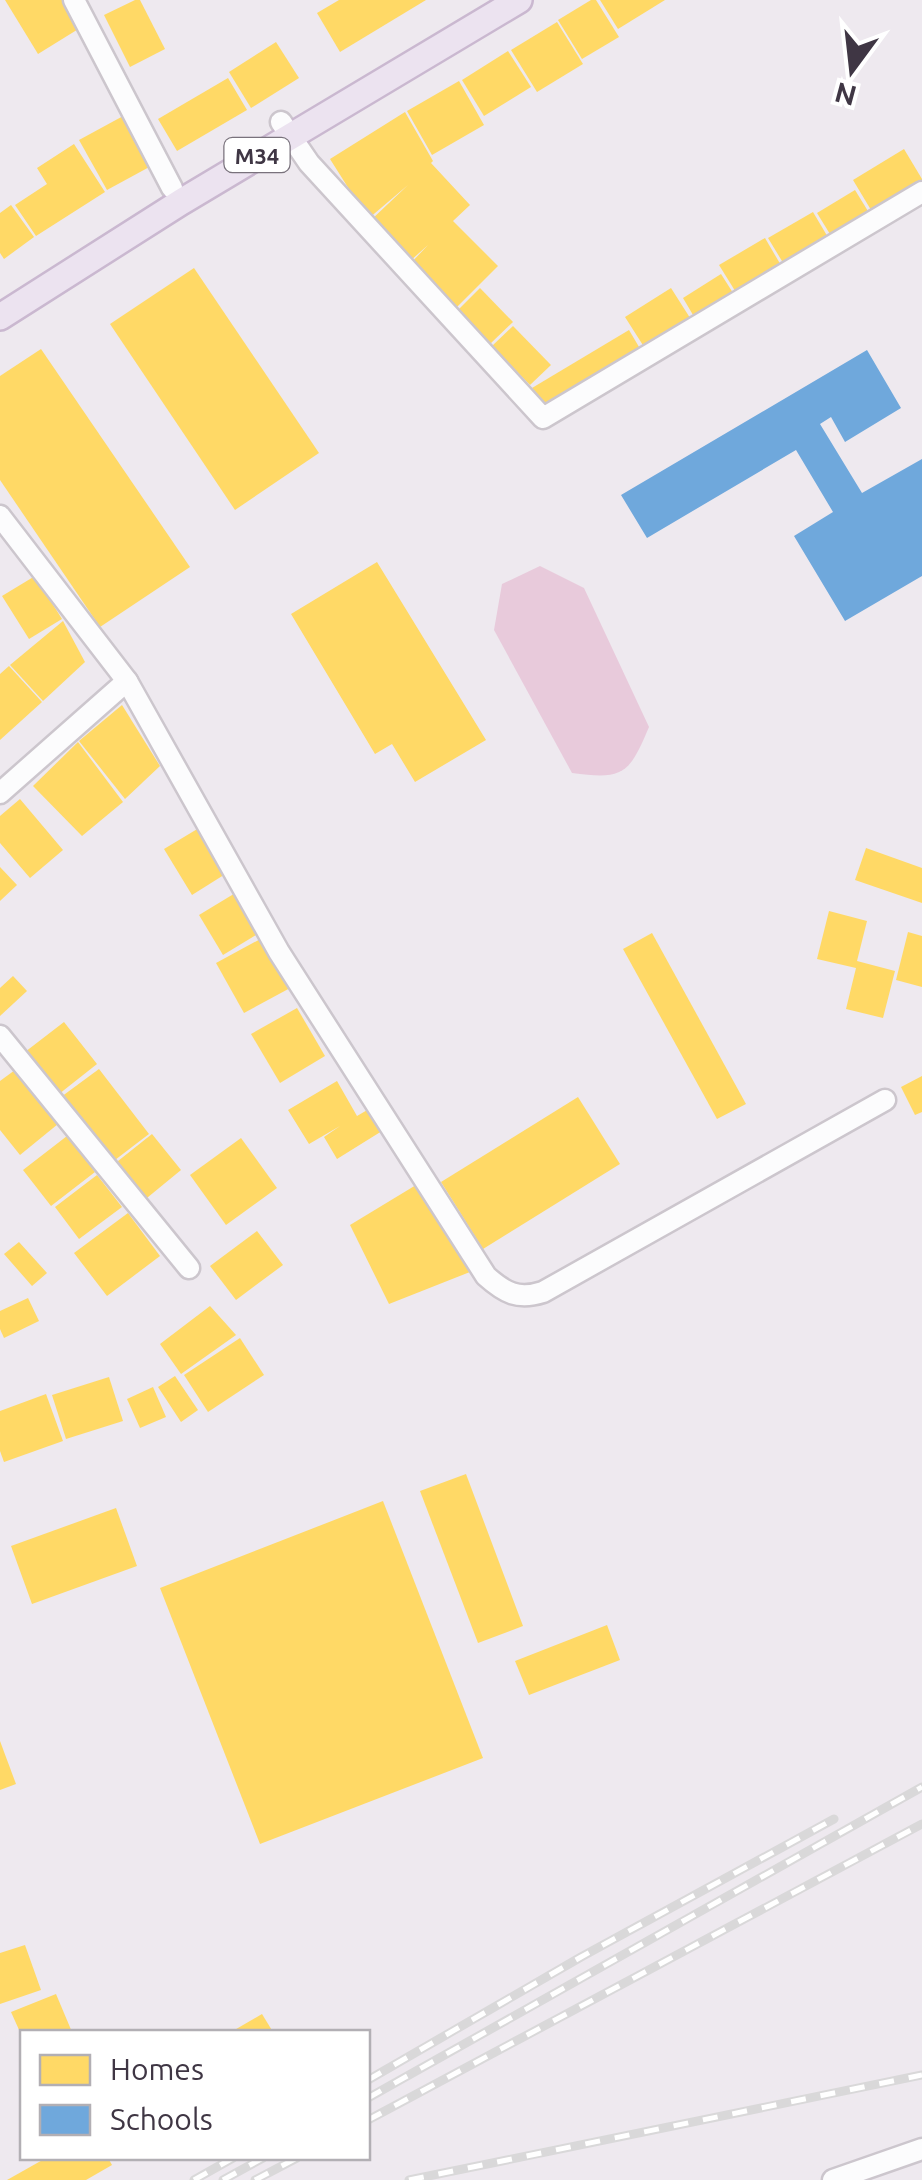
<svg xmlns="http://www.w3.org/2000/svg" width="922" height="2180" font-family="Ubuntu,sans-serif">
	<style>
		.green { fill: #e8cadb }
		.homes { fill: #ffd966 }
		.schools { fill: #6fa8dc }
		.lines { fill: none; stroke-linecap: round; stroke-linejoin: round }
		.minor-casing { stroke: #ccc6cd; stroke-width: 25 }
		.major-casing { stroke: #cab8d0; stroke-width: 30 }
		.minor { stroke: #fcfcfd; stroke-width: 20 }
		.major { stroke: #ece3f0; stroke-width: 25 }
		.rail-casing { stroke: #d9d8d9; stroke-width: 9 }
		.rail { stroke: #fff; stroke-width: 5; stroke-dasharray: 15; stroke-linecap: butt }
		.labels { text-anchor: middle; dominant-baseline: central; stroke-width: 10; stroke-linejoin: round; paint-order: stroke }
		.shield { fill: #fff; stroke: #79727c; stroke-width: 2.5 }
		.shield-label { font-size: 22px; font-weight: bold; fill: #3f3644 }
	</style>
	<rect width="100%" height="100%" fill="#eee9ef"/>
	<path class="green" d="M540 566 584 588 649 727C629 774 624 780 572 773L494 630 502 584Z"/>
	<g class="homes">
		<polygon points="5,0 64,0 80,28 38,54"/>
		<polygon points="135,0 140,0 165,49 130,67 104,15"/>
		<polygon points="339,0 426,0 340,52 317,13"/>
		<polygon points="591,0 596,0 619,37 582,59 558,20"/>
		<polygon points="600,0 665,0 618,29"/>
		<polygon points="557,22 583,64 537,92 511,50"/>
		<polygon points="276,42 299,78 251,108 229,72"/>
		<polygon points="508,51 531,87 484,116 462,80"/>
		<polygon points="228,78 247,110 177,151 158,119"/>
		<polygon points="459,81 484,125 432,155 407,111"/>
		<polygon points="405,112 433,161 431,163 470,205 453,221 498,266 455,309 410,264 428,245 409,262 370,221 408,185 368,219 330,159"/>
		<polygon points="125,115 153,165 107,190 79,140"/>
		<polygon points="74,144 105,192 36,236 15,205 47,184 37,168"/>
		<polygon points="904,149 922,179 922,186 874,215 853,180"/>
		<polygon points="855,190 871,216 833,239 817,213"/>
		<polygon points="11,205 34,237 4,259 0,253 0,213"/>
		<polygon points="813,212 829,239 785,266 768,238"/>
		<polygon points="765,238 782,267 737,294 719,265"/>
		<polygon points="194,268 319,453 235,510 110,324"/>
		<polygon points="721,274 735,296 696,320 683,298"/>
		<polygon points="480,288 513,322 490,344 457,311"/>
		<polygon points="671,288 692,321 646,350 625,317"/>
		<polygon points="513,326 551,365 530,385 492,346"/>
		<polygon points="629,330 642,352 550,409 532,388"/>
		<polygon points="41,349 190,567 100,627 0,480 0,376"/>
		<polygon points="377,562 486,740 415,782 392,744 375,754 291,614"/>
		<polygon points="35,576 62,619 29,639 2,596"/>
		<polygon points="63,621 85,662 43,701 10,665"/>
		<polygon points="9,666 42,702 0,740 0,674"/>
		<polygon points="122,705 160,766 125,799 79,741"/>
		<polygon points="78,742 123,802 82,836 33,786"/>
		<polygon points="20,799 63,850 30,878 0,843 0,816"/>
		<polygon points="199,828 227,873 192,895 164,849"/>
		<polygon points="866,848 922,868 922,903 855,880"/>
		<polygon points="0,867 17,885 0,901"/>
		<polygon points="237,892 261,932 223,955 199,915"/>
		<polygon points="829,911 867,921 857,961 895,971 883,1018 846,1009 856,968 817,959"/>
		<polygon points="908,932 922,936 922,987 896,980"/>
		<polygon points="652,933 746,1104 717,1119 623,949"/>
		<polygon points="264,937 292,987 244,1013 216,963"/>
		<polygon points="13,976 27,991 0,1016 0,988"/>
		<polygon points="297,1008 325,1056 280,1083 251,1034"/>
		<polygon points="64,1022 97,1064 59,1094 25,1052"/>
		<polygon points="99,1069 149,1134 111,1163 61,1097"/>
		<polygon points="15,1070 58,1124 20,1155 0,1130 0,1081"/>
		<polygon points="922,1076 922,1112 915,1115 901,1087"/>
		<polygon points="337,1081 357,1116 369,1109 382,1131 337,1159 324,1137 340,1126 309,1144 288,1110"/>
		<polygon points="578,1097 620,1164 483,1249 441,1182"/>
		<polygon points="152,1134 181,1170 142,1202 113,1165"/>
		<polygon points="67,1136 95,1172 51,1206 23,1170"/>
		<polygon points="241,1138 277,1188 226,1225 190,1175"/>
		<polygon points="97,1175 122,1207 79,1239 55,1207"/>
		<polygon points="421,1182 475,1270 389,1304 350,1225"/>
		<polygon points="128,1213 160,1256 107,1296 74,1253"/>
		<polygon points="257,1231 283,1265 236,1300 210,1266"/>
		<polygon points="19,1242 47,1273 32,1286 4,1254"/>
		<polygon points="28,1298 39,1321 4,1338 0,1329 0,1311"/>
		<polygon points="210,1306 236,1335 181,1374 160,1344"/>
		<polygon points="240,1338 264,1375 208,1412 184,1375"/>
		<polygon points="175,1376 198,1410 181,1422 158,1387"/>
		<polygon points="109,1377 123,1421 66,1439 52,1395"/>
		<polygon points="153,1387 166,1417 140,1428 127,1399"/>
		<polygon points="46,1394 63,1441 4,1462 0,1451 0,1411"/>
		<polygon points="466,1474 523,1626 478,1643 420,1491"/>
		<polygon points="383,1501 483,1758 260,1844 160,1588"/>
		<polygon points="116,1508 137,1566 32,1604 11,1546"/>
		<polygon points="607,1625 620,1660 529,1695 515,1661"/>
		<polygon points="0,1741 16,1784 0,1790"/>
		<polygon points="25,1945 41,1990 0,2004 0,1953"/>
		<polygon points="56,1994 72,2032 20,2032 11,2012"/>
		<polygon points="262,2014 273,2032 231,2032"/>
		<polygon points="46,2158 108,2158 112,2165 86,2180 7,2180"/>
	</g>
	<polygon class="schools" points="867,350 901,408 845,442 831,417 820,424 862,493 922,459 922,576 845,621 794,536 833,512 796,450 647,538 621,495"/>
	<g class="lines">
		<g class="minor-casing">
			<g id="minor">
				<polyline points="74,0 172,188"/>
				<polyline points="281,122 309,163 543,418 922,192"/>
				<path d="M0 516 127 681 279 952 486 1276C505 1293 518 1300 543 1292L885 1100"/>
				<polyline points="0,793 127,681"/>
				<polyline points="0,1036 189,1268"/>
				<polyline points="833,2180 922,2149"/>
			</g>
		</g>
		<g class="major-casing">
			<polyline id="major" points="0,317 181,202 519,0"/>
		</g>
		<use href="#minor" class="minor"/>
		<use href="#major" class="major"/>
		<g class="rail-casing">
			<g id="rail">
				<polyline points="368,2080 581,1957 834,1819"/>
				<polyline points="368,2098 922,1787"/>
				<polyline points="368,2120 922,1824"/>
				<polyline points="194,2180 233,2158"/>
				<polyline points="223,2180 263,2158"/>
				<polyline points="255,2180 297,2158"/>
				<polyline points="409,2180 922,2075"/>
			</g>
		</g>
		<use href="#rail" class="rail"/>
	</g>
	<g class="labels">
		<rect class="shield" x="224.5" y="138" width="65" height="34" rx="8"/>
		<g class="shield-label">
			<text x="257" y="155">M34</text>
		</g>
	</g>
	<rect x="20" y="2030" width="350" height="130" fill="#ffffff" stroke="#b2afb4" stroke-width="2.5"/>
	<rect x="40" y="2055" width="50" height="30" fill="#ffd966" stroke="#b2afb4" stroke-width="2.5"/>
	<text x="110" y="2080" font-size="30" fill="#3f3644">Homes</text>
	<rect x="40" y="2105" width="50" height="30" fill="#6fa8dc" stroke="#b2afb4" stroke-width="2.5"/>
	<text x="110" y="2130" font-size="30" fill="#3f3644">Schools</text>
	<g transform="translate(852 70) rotate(195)" stroke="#ffffff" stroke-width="8" paint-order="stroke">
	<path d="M0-8L18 38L0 25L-18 38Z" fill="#3f3644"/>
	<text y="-15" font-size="28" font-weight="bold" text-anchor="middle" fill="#3f3644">N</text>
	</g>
</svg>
